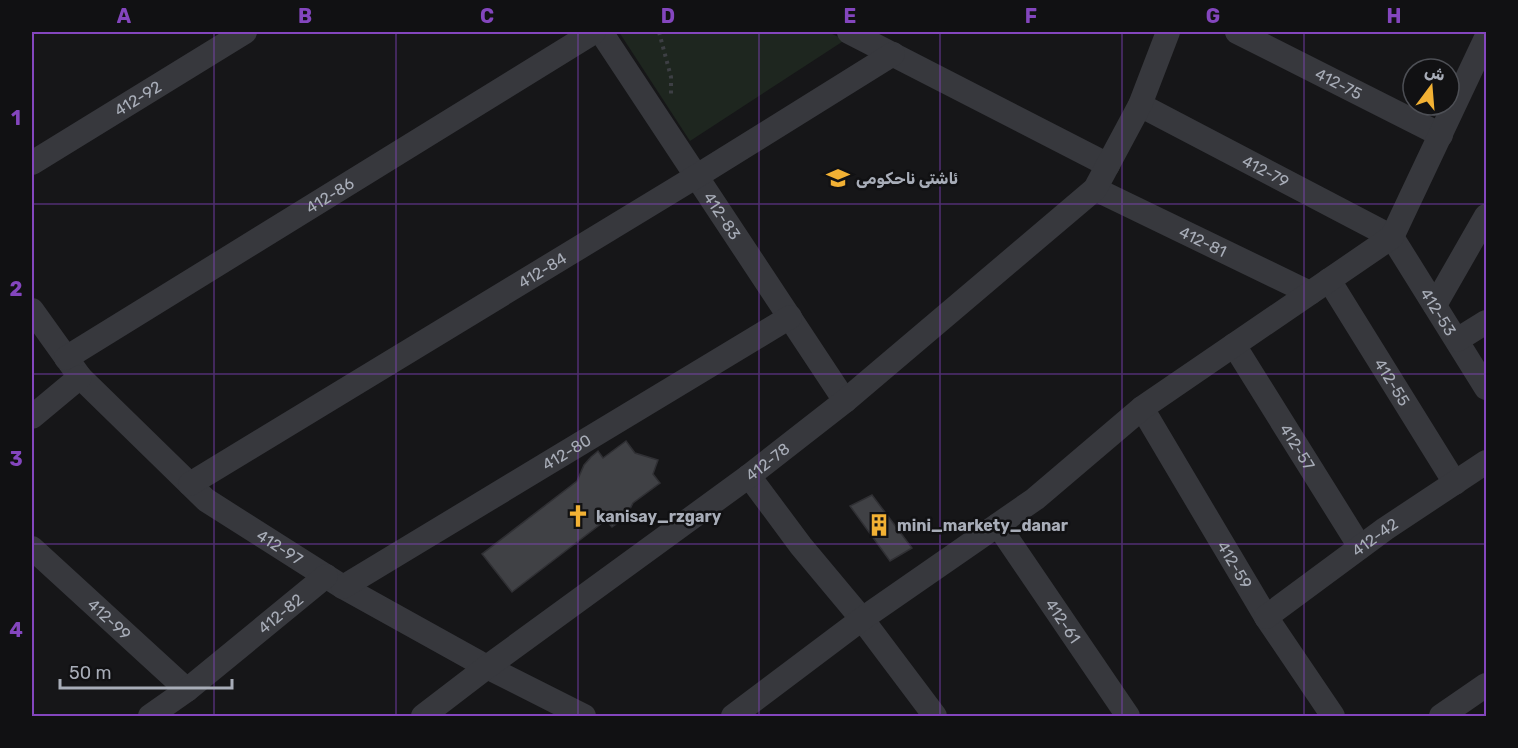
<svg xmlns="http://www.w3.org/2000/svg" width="1518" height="748" font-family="Rubik,Cairo,sans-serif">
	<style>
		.green { fill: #1e261f }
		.building { fill: #404145; stroke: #303034; stroke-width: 1.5 }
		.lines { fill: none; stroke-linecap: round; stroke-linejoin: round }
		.path { stroke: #3d3f44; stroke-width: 4; stroke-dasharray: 3 4.5; stroke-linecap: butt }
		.minor { stroke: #37383d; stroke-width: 24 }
		.grid { fill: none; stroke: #8446be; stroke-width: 1.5; stroke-opacity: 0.55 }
		.labels { text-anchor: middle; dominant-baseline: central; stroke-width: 5; stroke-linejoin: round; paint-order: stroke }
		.street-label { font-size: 16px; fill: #a8adb8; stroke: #111113 }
		.poi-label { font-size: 16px; font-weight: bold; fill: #a8adb8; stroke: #111113; text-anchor: start }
		.neatline { fill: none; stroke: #8446be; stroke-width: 2 }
		.grid-label { font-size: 20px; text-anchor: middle; font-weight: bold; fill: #8446be }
	</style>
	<rect width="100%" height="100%" fill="#161618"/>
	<polygon class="green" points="619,32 828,32 845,40 690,141"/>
	<g class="building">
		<polygon points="626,441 635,453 658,460 653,474 660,483 633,503 627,515 619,522 612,527 606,520 512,592 482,554 577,481 584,465 591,457 598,451 603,458"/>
		<polygon points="872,495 912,548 890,561 850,506"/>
	</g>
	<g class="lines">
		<polyline class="path" points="659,32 671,77 671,95"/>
		<g class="minor">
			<path id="s1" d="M601 32 845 401"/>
			<polyline points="849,32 1108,165"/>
			<path id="s2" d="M1237 32 1441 135"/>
			<path id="s3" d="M1140 105 1392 237"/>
			<path id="s4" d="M32 163 245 32"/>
			<path id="s5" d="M1095 189 1310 293"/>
			<path id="s6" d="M1392 237 1486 388"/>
			<path id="s7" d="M1329 280 1455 483"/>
			<polyline points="1435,305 1486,216"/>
			<path id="s8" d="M32 310 80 377 206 500 343 587 487 667 584 716"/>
			<polyline points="1457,340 1486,322"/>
			<path id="s9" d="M1234 345 1360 547"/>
			<path id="s10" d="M66 358 594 32"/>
			<path id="s11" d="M1142 408 1266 617 1333 716"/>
			<polyline points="32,417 80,377"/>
			<polyline points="749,476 801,546 862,619 935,716"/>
			<path id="s12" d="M190 484 697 176 893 54"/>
			<path id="s13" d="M998 525 1128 716"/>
			<path id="s14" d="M32 548 187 690"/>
			<path id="s15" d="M343 587 790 317"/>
			<path id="s16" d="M1266 617 1385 529 1486 462"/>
			<path id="s17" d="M150 716 187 690 326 576"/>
			<path id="s18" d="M423 716 487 667 749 476 845 401 1095 189 1140 105 1168 32"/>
			<polyline points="733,716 862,619 1035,499 1142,408 1392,237 1486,38"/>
			<polyline points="1441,716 1486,685"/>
		</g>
	</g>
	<path class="grid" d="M214 32V716M396 32V716M578 32V716M759 32V716M940 32V716M1122 32V716M1304 32V716M32 204H1486M32 374H1486M32 544H1486"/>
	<defs>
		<g id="school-bare" transform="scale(1.8)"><path d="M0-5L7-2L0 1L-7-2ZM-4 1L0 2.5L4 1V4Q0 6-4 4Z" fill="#f2b134" stroke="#111113" stroke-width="2.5" paint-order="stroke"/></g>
		<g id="church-bare" transform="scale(1.8)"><path d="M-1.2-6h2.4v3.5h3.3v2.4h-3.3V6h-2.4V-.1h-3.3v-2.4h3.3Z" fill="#f2b134" stroke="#111113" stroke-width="2.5" paint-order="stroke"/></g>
		<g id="building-bare" transform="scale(1.8)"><path d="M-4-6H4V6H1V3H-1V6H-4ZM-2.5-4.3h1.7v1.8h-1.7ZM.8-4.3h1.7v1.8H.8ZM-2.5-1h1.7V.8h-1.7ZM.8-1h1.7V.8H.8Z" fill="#f2b134" stroke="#111113" stroke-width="2.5" paint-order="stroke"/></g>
	</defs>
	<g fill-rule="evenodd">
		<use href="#school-bare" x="838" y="178"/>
		<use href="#church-bare" x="578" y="516"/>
		<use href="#building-bare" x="879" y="525"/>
	</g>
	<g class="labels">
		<g class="street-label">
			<text stroke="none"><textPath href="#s2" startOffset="114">412-75</textPath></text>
			<text stroke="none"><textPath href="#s4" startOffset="124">412-92</textPath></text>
			<text stroke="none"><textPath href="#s3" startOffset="142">412-79</textPath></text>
			<text stroke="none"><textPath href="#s10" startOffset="310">412-86</textPath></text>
			<text stroke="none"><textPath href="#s1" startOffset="220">412-83</textPath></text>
			<text stroke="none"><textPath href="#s5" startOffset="120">412-81</textPath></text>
			<text stroke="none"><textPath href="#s12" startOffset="412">412-84</textPath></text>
			<text stroke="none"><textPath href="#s6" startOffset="88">412-53</textPath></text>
			<text stroke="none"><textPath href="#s7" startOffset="120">412-55</textPath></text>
			<text stroke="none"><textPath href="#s9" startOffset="120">412-57</textPath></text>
			<text stroke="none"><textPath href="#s15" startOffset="261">412-80</textPath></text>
			<text stroke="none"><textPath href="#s18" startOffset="428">412-78</textPath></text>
			<text stroke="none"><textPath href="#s16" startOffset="135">412-42</textPath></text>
			<text stroke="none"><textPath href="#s8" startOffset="346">412-97</textPath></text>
			<text stroke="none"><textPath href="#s11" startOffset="182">412-59</textPath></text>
			<text stroke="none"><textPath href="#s17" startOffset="166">412-82</textPath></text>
			<text stroke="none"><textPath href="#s14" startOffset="105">412-99</textPath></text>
			<text stroke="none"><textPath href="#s13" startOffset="116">412-61</textPath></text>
		</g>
		<g class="poi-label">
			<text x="856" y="178">ئاشتی ناحکومی</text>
			<text x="596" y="516">kanisay_rzgary</text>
			<text x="897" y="525">mini_markety_danar</text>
		</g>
	</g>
	<rect width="1518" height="748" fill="none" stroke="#111113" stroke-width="66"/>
	<g transform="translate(1431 87) rotate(16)"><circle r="28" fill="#111113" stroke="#4d4f55" stroke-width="1.5"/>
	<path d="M0-4.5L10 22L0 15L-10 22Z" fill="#f2b134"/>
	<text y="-9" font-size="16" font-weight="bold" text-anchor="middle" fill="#a8adb8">ش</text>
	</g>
	<path d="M60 679v9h172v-9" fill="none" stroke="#a8adb8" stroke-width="3"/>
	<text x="69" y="679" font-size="18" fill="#a8adb8" stroke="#111113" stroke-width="4.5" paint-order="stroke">50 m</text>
	<rect x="33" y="33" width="1452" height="682" class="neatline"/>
	<g class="grid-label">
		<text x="124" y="23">A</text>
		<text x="305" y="23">B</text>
		<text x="487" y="23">C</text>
		<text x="668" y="23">D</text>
		<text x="850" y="23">E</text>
		<text x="1031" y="23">F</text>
		<text x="1213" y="23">G</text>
		<text x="1394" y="23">H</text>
		<text x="16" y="125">1</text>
		<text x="16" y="296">2</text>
		<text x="16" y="466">3</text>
		<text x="16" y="637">4</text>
	</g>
</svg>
